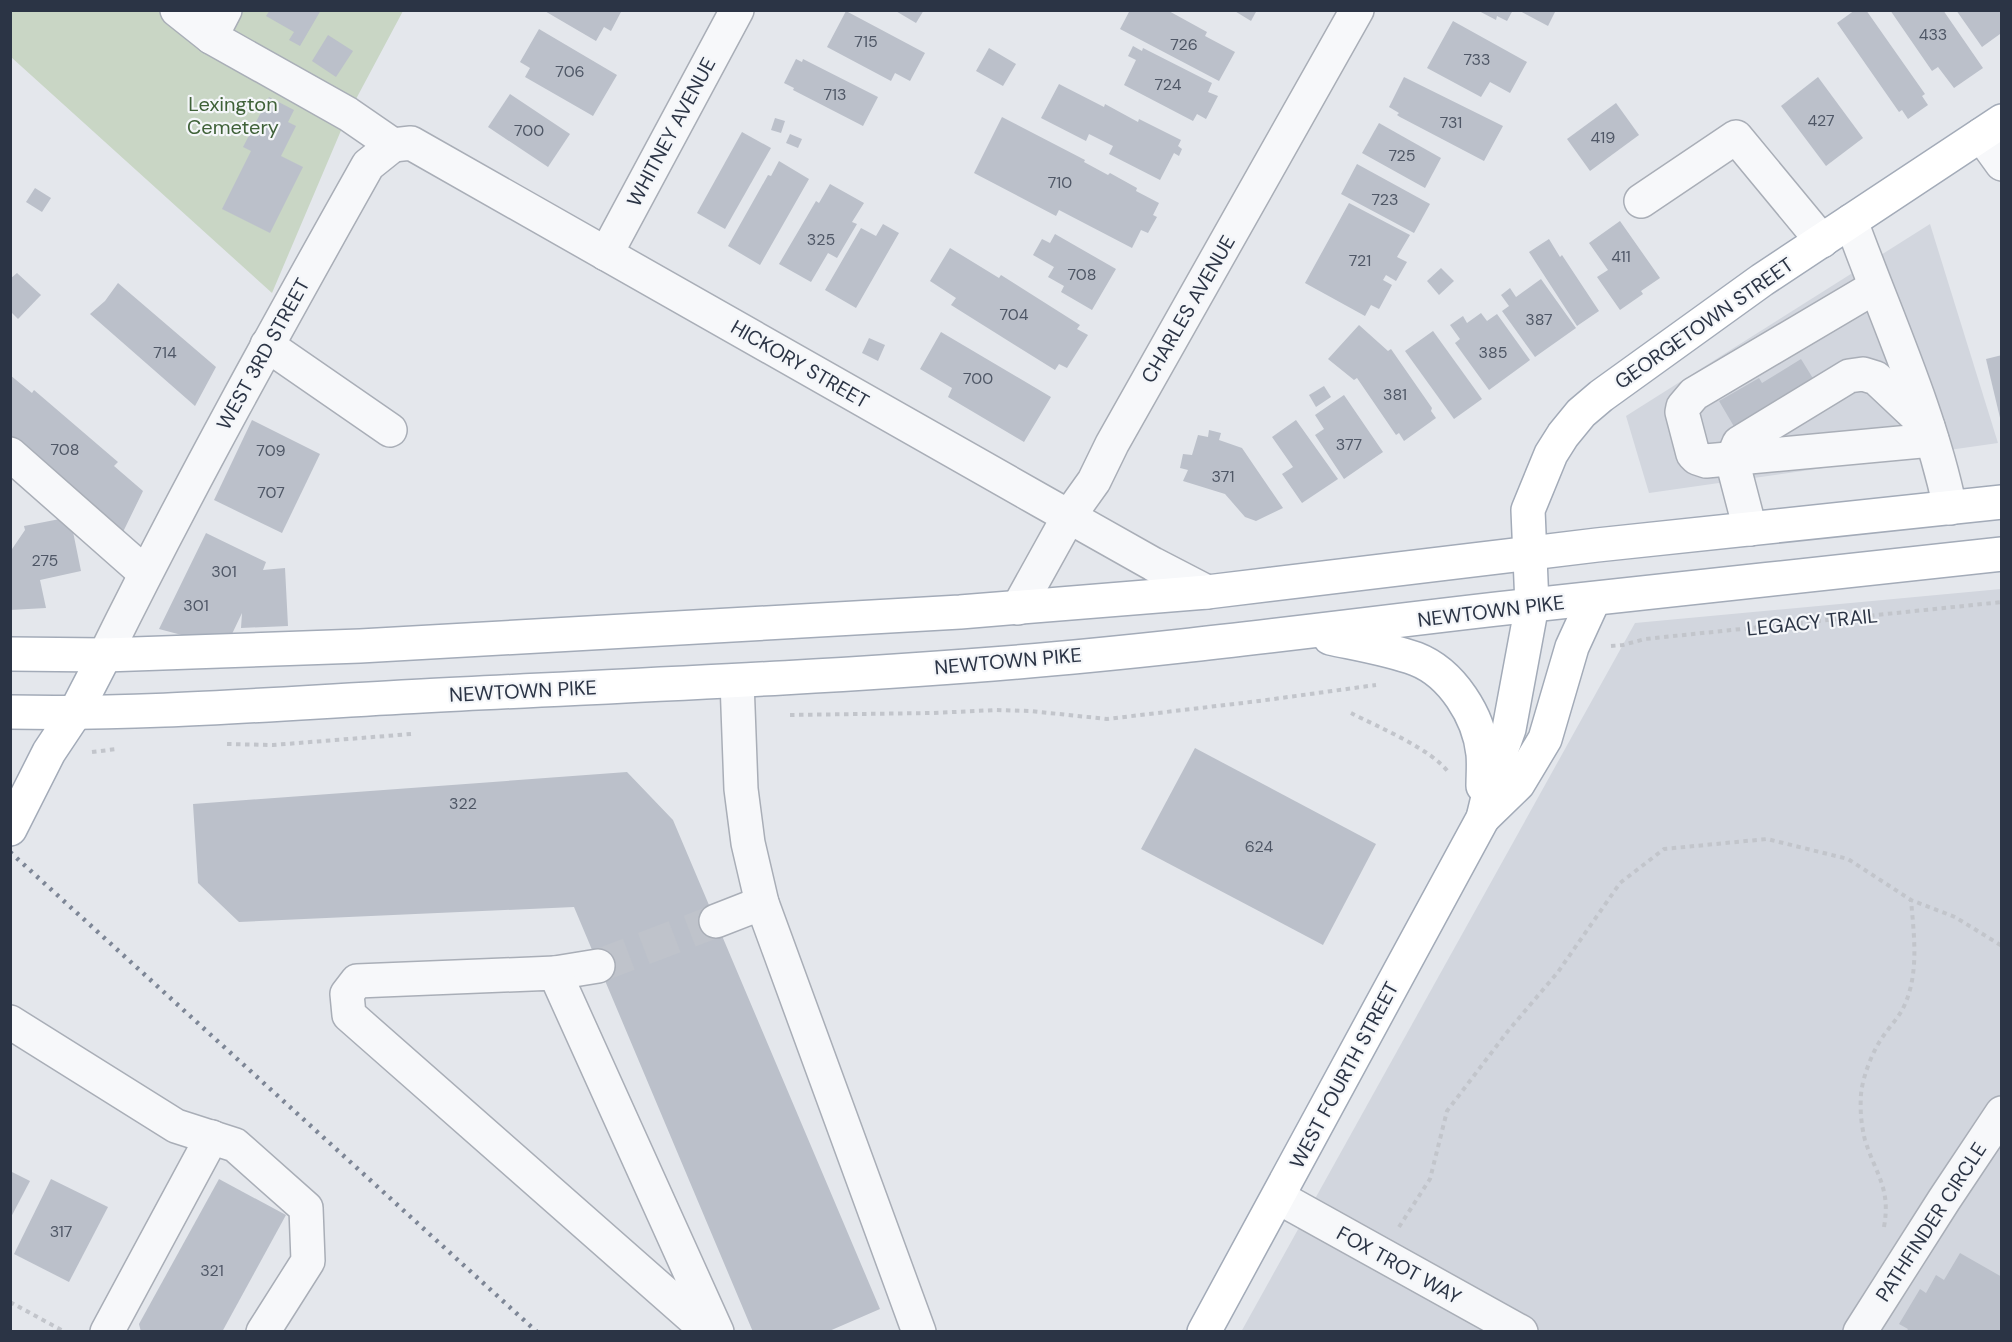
<svg xmlns="http://www.w3.org/2000/svg" width="2012" height="1342" viewBox="0 0 2012 1342" font-family="'DM Sans',sans-serif">
<style>
.built{fill:#d2d6de}
.green{fill:#c9d6c5}
.building{fill:#bbc0ca}
.lines{fill:none;stroke-linecap:round;stroke-linejoin:round}
.minor-tunnel{stroke:#bfc3cb;stroke-width:33;stroke-dasharray:33 16;stroke-linecap:butt}
.minor-casing{stroke:#a9aeb7;stroke-width:36}
.major-casing{stroke:#a3abb8;stroke-width:36}
.path{stroke:#c2c5cb;stroke-width:4;stroke-dasharray:4.5 4.5;stroke-linecap:butt}
.minor{stroke:#f7f8fa;stroke-width:33}
.major{stroke:#fff;stroke-width:33}
.rail{stroke:#7d8696;stroke-width:4.5;stroke-dasharray:3 6;stroke-linecap:butt}
.labels{text-anchor:middle;stroke-width:4.5;stroke-linejoin:round;paint-order:stroke}
.number-label{font-size:16px;fill:#4f5766}
.park-label{font-size:20px;fill:#3f6138;stroke:#f4f6f9}
.street-label{font-size:20px;fill:#2b3445;stroke:#f4f6f9}
</style>
<rect width="100%" height="100%" fill="#e4e7ec"/>
<!-- built -->
<g class="built">
<path d="M1930 224 1998 443 1649 493 1626 416Z"/>
<path d="M2001 589V1331L1241 1332 1635 623Z"/>
</g>
<!-- green -->
<path class="green" d="M11 11H403L348 114 272 293 11 57Z"/>
<!-- building -->
<g class="building">
<path d="M270 10H321L300 46 289 40 294 32 266 16Z"/>
<path d="M543 10H622L611 31 604 27 596 41Z"/>
<path d="M894 10H924L916 23Z"/>
<path d="M1130 10H1167L1207 32 1205 36 1235 52 1219 81 1120 29Z"/>
<path d="M1233 10H1257L1251 21Z"/>
<path d="M1477 10H1513L1507 21 1497 16 1496 20Z"/>
<path d="M1518 10H1556L1548 26Z"/>
<path d="M1855 10H1866L1925 94 1922 96 1928 105 1908 119 1902 110 1899 112 1837 23Z"/>
<path d="M1890 10H1943L1983 68 1954 88 1938 67 1932 71Z"/>
<path d="M1956 10H2002V37L2000 34 1982 47Z"/>
<path d="M846 11 925 53 910 81 895 73 891 81 827 47Z"/>
<path d="M1453 21 1527 62 1510 93 1490 82 1481 97 1427 68Z"/>
<path d="M539 29 617 75 593 116 525 77 530 68 520 62Z"/>
<path d="M328 35 353 51 336 77 312 61Z"/>
<path d="M1133 46 1142 51 1143 48 1212 83 1208 92 1218 96 1206 119 1197 114 1193 121 1124 85 1136 60 1128 56Z"/>
<path d="M989 48 1016 64 1003 86 976 71Z"/>
<path d="M796 59 802 62 803 59 878 97 863 126 793 90 794 88 784 83Z"/>
<path d="M1404 77 1503 126 1484 161 1400 117 1397 115 1399 113 1389 107Z"/>
<path d="M1818 77 1863 138 1826 166 1781 106Z"/>
<path d="M1059 84 1104 107 1105 104 1138 122 1139 119 1181 140 1178 146 1182 149 1179 156 1174 153 1160 180 1109 154 1113 146 1089 134 1086 141 1041 118Z"/>
<path d="M510 94 570 134 548 167 488 127Z"/>
<path d="M269 97 294 110 288 122 296 126 281 156 303 167 270 233 222 209 251 151 243 147Z"/>
<path d="M1616 103 1639 135 1590 171 1567 139Z"/>
<path d="M1002 117 1085 160 1084 162 1108 175 1110 173 1137 188 1136 191 1159 203 1153 215 1157 217 1148 233 1141 230 1132 248 1059 210 1056 216 974 173Z"/>
<path d="M775 118 785 121 781 133 771 130Z"/>
<path d="M1379 123 1441 158 1425 188 1362 153Z"/>
<path d="M742 132 771 148 725 229 697 213Z"/>
<path d="M790 134 802 139 798 148 786 143Z"/>
<path d="M779 161 809 179 760 265 728 246 768 175 771 176Z"/>
<path d="M1357 164 1430 204 1414 233 1341 194Z"/>
<path d="M830 184 864 203 852 222 857 224 837 258 828 253 811 282 779 264 816 201 819 203Z"/>
<path d="M35 188 51 198 42 212 26 202Z"/>
<path d="M1349 203 1410 235 1397 257 1407 262 1396 281 1386 275 1383 280 1392 285 1379 309 1371 305 1365 316 1305 283Z"/>
<path d="M1620 221 1660 278 1641 291 1643 294 1620 310 1597 277 1608 270 1589 243Z"/>
<path d="M883 224 899 233 856 308 825 290 861 228 876 236Z"/>
<path d="M1055 234 1116 269 1092 310 1061 292 1064 286 1048 277 1054 267 1033 255 1042 239 1050 243Z"/>
<path d="M1549 239 1560 257 1562 255 1599 311 1577 326 1529 252Z"/>
<path d="M950 248 999 278 1001 275 1080 325 1077 329 1088 335 1067 368 1059 364 1055 370 951 305 956 298 930 281Z"/>
<path d="M1441 268 1454 281 1439 295 1427 281Z"/>
<path d="M17 273 41 295 18 319 10 311V279Z"/>
<path d="M1541 279 1576 328 1535 357 1502 311 1509 306 1501 295 1510 288 1516 297Z"/>
<path d="M118 283 216 367 195 406 90 314 105 301Z"/>
<path d="M1481 313 1487 321 1497 314 1530 360 1489 390 1455 343 1460 339 1450 325 1463 316 1467 323Z"/>
<path d="M1359 325 1388 351 1391 349 1432 408 1431 411 1436 418 1404 441 1399 433 1396 435 1357 378 1354 380 1328 359Z"/>
<path d="M1433 331 1482 399 1454 419 1405 351Z"/>
<path d="M941 332 1051 397 1024 442 948 397 952 388 920 369Z"/>
<path d="M869 338 885 345 878 361 862 353Z"/>
<path d="M2002 355V422H2001L1986 359Z"/>
<path d="M1801 359 1814 380 1739 435 1719 401 1759 378 1762 383Z"/>
<path d="M10 375 32 393 34 390 118 462 114 466 143 491 123 532 10 436Z"/>
<path d="M1324 386 1331 397 1316 407 1309 395Z"/>
<path d="M1344 395 1383 452 1344 479 1315 435 1324 429 1315 415Z"/>
<path d="M252 420 320 454 282 533 214 500Z"/>
<path d="M1296 420 1338 479 1302 503 1282 474 1293 467 1272 437Z"/>
<path d="M1209 430 1221 433 1219 440 1242 448 1283 508 1256 521 1245 517 1225 494 1183 481 1188 470 1180 468 1183 454 1192 455 1198 435 1208 437Z"/>
<path d="M70 517 81 571 40 580 46 608 10 610V552L25 530 24 526Z"/>
<path d="M206 533 266 562 263 570 285 568 288 626 241 628 242 613 232 634 193 638 159 629Z"/>
<path d="M1195 748 1376 844 1323 945 1141 849Z"/>
<path d="M627 772 673 820 880 1309 827 1332H753L574 907 239 922 198 883 193 804Z"/>
<path d="M10 1171 30 1181 10 1219Z"/>
<path d="M51 1179 108 1207 69 1282 14 1254Z"/>
<path d="M219 1179 286 1215 222 1332H141L139 1324Z"/>
<path d="M1960 1253 2002 1277V1332H1906L1908 1329 1899 1324 1920 1289 1926 1293 1936 1275 1944 1280Z"/>
</g>
<g class="lines">
<!-- minor-tunnel -->
<path class="minor-tunnel" d="M598 966 716 921"/>
<!-- minor casing -->
<g class="minor-casing">
<g id="minor">
<path d="M177 10 211 37 348 114 393 145"/>
<path d="M211 37 225 10"/>
<path d="M1981 135 2002 164"/>
<path d="M393 145 411 143 1043 502 1153 564 1207 592"/>
<path d="M1641 201 1736 137 1822 241"/>
<path d="M1851 221C1885 315 1930 411 1950 508"/>
<path d="M606 254 737 10"/>
<path d="M1875 287 1694 394 1683 407 1682 412 1693 454 1697 458 1706 461 1932 440"/>
<path d="M267 345 390 430"/>
<path d="M10 454 145 573"/>
<path d="M1750 529 1732 460 1739 443 1849 376 1863 374 1876 378 1928 427"/>
<path d="M1018 608 1069 516 1094 481 1112 444 1357 10"/>
<path d="M105 655C187 489 277 327 368 165L393 145"/>
<path d="M737 681 741 789 748 843 762 903 919 1332"/>
<path d="M716 921 762 903"/>
<path d="M555 973 598 966"/>
<path d="M10 1022 176 1126 235 1145 306 1208 308 1261 263 1332"/>
<path d="M1278 1197 1521 1332"/>
<path d="M107 1332 212 1137"/>
<path d="M709 1332 349 1015 347 994 357 981 555 973 717 1332"/>
<path d="M1860 1332 1944 1200 2002 1113"/>
</g>
</g>
<!-- major casing -->
<g class="major-casing">
<g id="major">
<path d="M1330 638C1358 644 1389 649 1416 659 1452 673 1479 716 1483 754 1484 764 1483 776 1483 786"/>
<path d="M10 654 105 655 360 646 960 612 1207 592 1597 545 2002 502"/>
<path d="M10 712C148 715 284 703 422 696 612 686 803 679 993 664 1174 650 1353 625 1532 605 1689 588 1845 571 2002 554"/>
<path d="M1483 818 1518 784 1545 739 1572 647 1594 599"/>
<path d="M10 829 49 752 75 713 105 655"/>
<path d="M1204 1332 1483 818 1495 768 1509 729 1532 605 1528 510 1551 454 1563 435 1581 413 1601 396 1762 280 2002 121"/>
</g>
</g>
<!-- path -->
<g class="path">
<path d="M1611 646 1623 645 1645 639 2002 602"/>
<path d="M1351 713C1378 727 1432 749 1449 773"/>
<path d="M790 715 933 713 996 710 1030 711 1107 719 1259 701 1376 685"/>
<path d="M227 744 273 745 411 734"/>
<path d="M92 752 117 749"/>
<path d="M1399 1227 1430 1179 1447 1111 1508 1031 1558 972 1620 883 1664 849 1767 839 1848 859 1911 900 1955 917 2002 946"/>
<path d="M1884 1227C1891 1188 1876 1175 1865 1140 1861 1124 1860 1110 1861 1094 1863 1075 1873 1050 1884 1035 1891 1025 1900 1016 1905 1004 1919 972 1914 935 1911 900"/>
<path d="M10 1302 65 1332"/>
</g>
<!-- minor -->
<use href="#minor" class="minor"/>
<!-- major -->
<use href="#major" class="major"/>
<!-- rail -->
<path class="rail" d="M10 852 537 1332"/>
</g>
<g class="labels">
<!-- number labels -->
<g class="number-label">
<text x="1933" y="40">433</text>
<text x="866" y="47">715</text>
<text x="1184" y="50">726</text>
<text x="1477" y="65">733</text>
<text x="570" y="77">706</text>
<text x="1168" y="90">724</text>
<text x="835" y="100">713</text>
<text x="1821" y="126">427</text>
<text x="1451" y="128">731</text>
<text x="529" y="136">700</text>
<text x="1603" y="143">419</text>
<text x="1402" y="161">725</text>
<text x="1060" y="188">710</text>
<text x="1385" y="205">723</text>
<text x="821" y="245">325</text>
<text x="1621" y="262">411</text>
<text x="1360" y="266">721</text>
<text x="1082" y="280">708</text>
<text x="1014" y="320">704</text>
<text x="1539" y="325">387</text>
<text x="165" y="358">714</text>
<text x="1493" y="358">385</text>
<text x="978" y="384">700</text>
<text x="1395" y="400">381</text>
<text x="1349" y="450">377</text>
<text x="65" y="455">708</text>
<text x="271" y="456">709</text>
<text x="1223" y="482">371</text>
<text x="271" y="498">707</text>
<text x="45" y="566">275</text>
<text x="224" y="577">301</text>
<text x="196" y="611">301</text>
<text x="463" y="809">322</text>
<text x="1259" y="852">624</text>
<text x="61" y="1237">317</text>
<text x="212" y="1276">321</text>
</g>
<!-- park labels -->
<g class="park-label">
<text x="233" y="111">Lexington<tspan x="233" dy="23">Cemetery</tspan></text>
</g>
<!-- street labels -->
<g class="street-label">
<text transform="translate(671 132) rotate(-62)" y="7">WHITNEY AVENUE</text>
<text transform="translate(1188 309) rotate(-60)" y="7">CHARLES AVENUE</text>
<text transform="translate(1704 323) rotate(-35)" y="7">GEORGETOWN STREET</text>
<text transform="translate(263 354) rotate(-61)" y="7">WEST 3RD STREET</text>
<text transform="translate(800 364) rotate(30)" y="7">HICKORY STREET</text>
<text transform="translate(1491 611) rotate(-7)" y="7">NEWTOWN PIKE</text>
<text transform="translate(1812 622) rotate(-6)" y="7">LEGACY TRAIL</text>
<text transform="translate(1008 661) rotate(-5)" y="7">NEWTOWN PIKE</text>
<text transform="translate(523 691) rotate(-3)" y="7">NEWTOWN PIKE</text>
<text transform="translate(1344 1075) rotate(-62)" y="7">WEST FOURTH STREET</text>
<text transform="translate(1931 1222) rotate(-57)" y="7">PATHFINDER CIRCLE</text>
<text transform="translate(1399 1265) rotate(29)" y="7">FOX TROT WAY</text>
</g>
</g>
<!-- border -->
<rect width="2012" height="1342" fill="none" stroke="#2b3445" stroke-width="24"/>
</svg>
